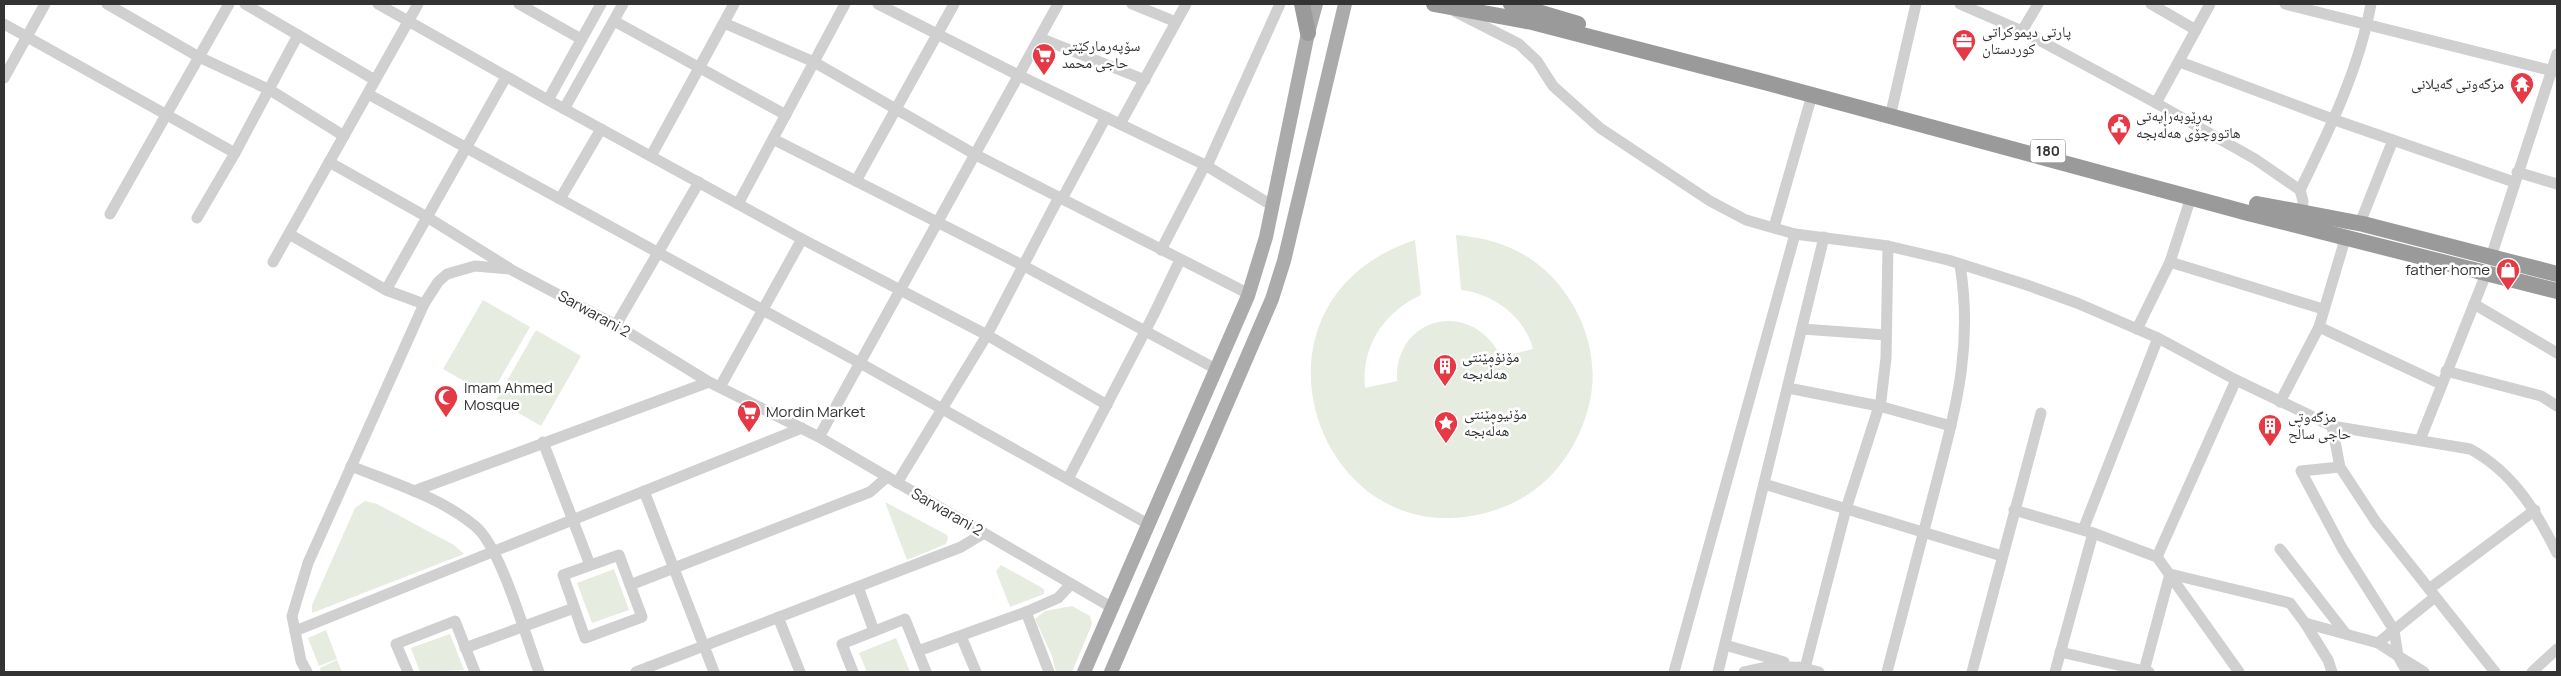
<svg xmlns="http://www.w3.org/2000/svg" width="2561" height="676" viewBox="0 0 2561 676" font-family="Manrope,'Noto Naskh Arabic',sans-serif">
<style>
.green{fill:#e6ecdf}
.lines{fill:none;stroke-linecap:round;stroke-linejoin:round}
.minor{stroke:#d0d0d0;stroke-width:11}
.major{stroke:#ababab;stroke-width:14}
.highway{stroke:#9a9a9a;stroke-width:16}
.labels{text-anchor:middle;stroke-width:5;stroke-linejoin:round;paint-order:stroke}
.shield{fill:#fff;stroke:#707070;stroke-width:1}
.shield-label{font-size:14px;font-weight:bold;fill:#333}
.poi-label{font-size:15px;fill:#333;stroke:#fff;text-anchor:start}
.street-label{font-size:15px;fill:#333;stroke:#fff}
</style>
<rect width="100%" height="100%" fill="#fff"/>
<!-- green -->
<g class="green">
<path d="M1456 235C1478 237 1497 241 1517 251 1571 278 1604 346 1589 405 1578 449 1550 488 1506 506 1325 579 1221 304 1415 240L1421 295C1384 312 1361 346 1365 388L1397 381C1394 315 1473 298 1501 357L1533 349C1525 317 1494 294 1461 290Z"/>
<path d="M483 300 530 327 490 396 443 369Z"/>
<path d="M536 330 581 356 541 426 496 400Z"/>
<path d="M365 501 377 504 454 545 464 554 312 613V605L355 508Z"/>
<path d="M885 502 947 535 948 538 946 544 907 560Z"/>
<path d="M1001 565 1044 589V594L1010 607 996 571Z"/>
<path d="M614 569 629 610 592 623 577 583Z"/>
<path d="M1072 606 1090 616 1092 624 1072 672H1056L1052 656 1035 619 1045 611Z"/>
<path d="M326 630 337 659 319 666 308 638Z"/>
<path d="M450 634 464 670 420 672 411 648Z"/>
<path d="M896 638 910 672H867L859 653Z"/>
<path d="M337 660 342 672H321L320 668Z"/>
</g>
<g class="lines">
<!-- minor -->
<g class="minor">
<path d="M107 4 199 57 270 90 344 136"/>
<path d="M245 4 375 80"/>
<path d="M378 4 548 100 802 239 987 335 1107 405"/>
<path d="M519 4 581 39"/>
<path d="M878 4 1020 76 1205 165 1273 206"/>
<path d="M1132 4 1176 22"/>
<path d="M1960 4 2022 31 2156 103 2255 159 2300 190 2303 201 2302 219"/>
<path d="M2151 4 2196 30"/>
<path d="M2285 4 2557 72"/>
<path d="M1456 12 1519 44 1537 61 1553 86 1600 128 1710 201 1746 220 1795 234 1888 246 1948 260 2027 285 2077 303 2158 338 2236 380 2332 426 2470 449C2513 472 2536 511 2557 553"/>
<path d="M614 21 786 115"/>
<path d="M724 23 814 62 976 155 1249 294"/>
<path d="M4 24 235 153"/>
<path d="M2022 31 2038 4"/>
<path d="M1040 38 1145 80"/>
<path d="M2180 62 2335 120 2514 182"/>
<path d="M4 78 45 4"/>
<path d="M368 94 860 363 1148 524"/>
<path d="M548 100 601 4"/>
<path d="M2156 103 2210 4"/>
<path d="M564 109 623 4"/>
<path d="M1890 117 1916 4"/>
<path d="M1120 124 1186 4"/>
<path d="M773 139 1024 266 1216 369"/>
<path d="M651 156 734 4"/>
<path d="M329 162 427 217 509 268"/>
<path d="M1207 166 1280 4"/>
<path d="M2517 172 2557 184"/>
<path d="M856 181 954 4"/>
<path d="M2300 190C2329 131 2359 69 2371 4"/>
<path d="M560 199 601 129"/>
<path d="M1062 199 1106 117"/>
<path d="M738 204 845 4"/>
<path d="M110 214 229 4"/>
<path d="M197 218 235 153 298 35"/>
<path d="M2360 223 2393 140"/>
<path d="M1774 227 1812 95"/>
<path d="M289 234 386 290 424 304"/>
<path d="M1161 250 1205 165"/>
<path d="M2491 257 2557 54"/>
<path d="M273 262 418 4"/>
<path d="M2170 262 2323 309"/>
<path d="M386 290 506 77"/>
<path d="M2474 304 2557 353"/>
<path d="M616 325 699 182"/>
<path d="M2319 327 2441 384"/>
<path d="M1802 329 1886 335"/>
<path d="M2137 329 2170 262 2191 197"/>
<path d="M2446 371 2541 396 2557 406"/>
<path d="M720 387 802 239"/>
<path d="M1788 388 1879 406 1951 426"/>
<path d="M2280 402 2319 327 2346 236"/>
<path d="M2332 426 2340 467 2376 522 2495 672"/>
<path d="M819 437 1058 4"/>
<path d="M2420 440 2486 274"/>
<path d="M543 442 590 565"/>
<path d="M351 466C393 483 440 497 475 526 501 547 526 638 539 672"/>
<path d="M2340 467 2301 471 2342 548 2394 630 2398 656 2424 672"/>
<path d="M1068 479 1153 316 1180 260"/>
<path d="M897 483 987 335 1059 197"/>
<path d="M1764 484 2002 556"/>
<path d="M414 491 709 382"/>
<path d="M644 491 714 672"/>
<path d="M2014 510 2093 533 2157 557 2239 672"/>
<path d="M2083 530 2158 338"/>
<path d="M2280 549 2346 634"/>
<path d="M619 555 642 617 585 638 563 575Z"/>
<path d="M2157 557 2236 380"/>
<path d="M630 585 870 492 887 477"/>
<path d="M858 587 874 631"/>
<path d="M2429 589 2535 510"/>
<path d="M1026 612 1049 672"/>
<path d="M778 617 800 672"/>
<path d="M2305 623 2328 660 2332 672"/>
<path d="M295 631 802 428"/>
<path d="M961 636 976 672"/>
<path d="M2378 643 2435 597"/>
<path d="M1725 645 1784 662"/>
<path d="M465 648 574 608"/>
<path d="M918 651 1026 612 1058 598 1071 584"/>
<path d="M2060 652 2149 672"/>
<path d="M1799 667 1819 672"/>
<path d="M2144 671 2170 574 2290 603 2305 623 2378 643 2398 656 2407 672"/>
<path d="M307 672 301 661 292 616 308 563 424 304 438 282 447 274 475 266 510 269 616 325 709 382 819 437 1111 607"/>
<path d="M408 672 396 644 455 621 475 672"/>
<path d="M636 672 961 547 984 533"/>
<path d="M853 672 842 644 905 619 926 672"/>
<path d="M1674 672 1795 234"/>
<path d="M1718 672 1824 237"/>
<path d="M1744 672 1772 666 1805 668 1846 509 1881 400 1886 358 1888 246"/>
<path d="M1887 672C1902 613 1918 555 1933 496 1954 414 1974 351 1960 265"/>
<path d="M1972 672 2041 413"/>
<path d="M2055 672 2093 533"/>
<path d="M2532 672 2557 649"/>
</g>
<!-- major -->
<g class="major">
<path d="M1084 672 1248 296 1266 237 1308 33 1316 4"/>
<path d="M1111 672 1272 299 1284 261 1345 4"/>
</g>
<!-- highway -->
<g class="highway">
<path d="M1302 4 1308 33"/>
<path d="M1434 4 1532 22 1768 83 2248 213 2557 291"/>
<path d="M1511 4 1578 24"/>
<path d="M2257 204 2363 224 2557 274"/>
</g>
</g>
<!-- icons -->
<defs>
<g id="office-pin" transform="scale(1.25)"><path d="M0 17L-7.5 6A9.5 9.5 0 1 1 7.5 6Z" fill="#e63946" stroke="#fff"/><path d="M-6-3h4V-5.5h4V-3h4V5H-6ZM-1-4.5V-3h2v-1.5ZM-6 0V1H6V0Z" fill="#fff"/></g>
<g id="supermarket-pin" transform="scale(1.25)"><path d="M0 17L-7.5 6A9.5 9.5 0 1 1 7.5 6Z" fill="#e63946" stroke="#fff"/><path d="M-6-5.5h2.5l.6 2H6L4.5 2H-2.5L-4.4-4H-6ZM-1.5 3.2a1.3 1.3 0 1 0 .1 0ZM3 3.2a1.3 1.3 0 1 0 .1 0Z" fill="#fff"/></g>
<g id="temple-pin" transform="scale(1.25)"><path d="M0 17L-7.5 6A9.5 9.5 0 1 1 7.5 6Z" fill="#e63946" stroke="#fff"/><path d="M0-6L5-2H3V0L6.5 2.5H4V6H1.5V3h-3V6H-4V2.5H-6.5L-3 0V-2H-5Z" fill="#fff"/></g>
<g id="civic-pin" transform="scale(1.25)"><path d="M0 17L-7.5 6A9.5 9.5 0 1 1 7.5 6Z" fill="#e63946" stroke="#fff"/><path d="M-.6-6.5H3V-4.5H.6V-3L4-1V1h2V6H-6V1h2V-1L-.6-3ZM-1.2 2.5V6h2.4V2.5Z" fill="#fff"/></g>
<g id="shop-pin" transform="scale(1.25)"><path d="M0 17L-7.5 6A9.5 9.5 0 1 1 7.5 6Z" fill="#e63946" stroke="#fff"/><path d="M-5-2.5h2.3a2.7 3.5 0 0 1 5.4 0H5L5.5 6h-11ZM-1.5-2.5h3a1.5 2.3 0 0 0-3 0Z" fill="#fff"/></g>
<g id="building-pin" transform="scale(1.25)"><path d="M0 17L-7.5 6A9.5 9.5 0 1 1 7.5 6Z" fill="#e63946" stroke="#fff"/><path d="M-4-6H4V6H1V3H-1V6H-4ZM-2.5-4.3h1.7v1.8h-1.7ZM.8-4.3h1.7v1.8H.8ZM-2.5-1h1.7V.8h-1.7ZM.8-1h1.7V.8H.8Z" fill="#fff"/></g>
<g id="mosque-pin" transform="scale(1.25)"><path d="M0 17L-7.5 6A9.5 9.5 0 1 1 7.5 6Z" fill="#e63946" stroke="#fff"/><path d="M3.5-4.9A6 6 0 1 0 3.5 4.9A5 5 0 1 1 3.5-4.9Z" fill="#fff"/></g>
<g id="sight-pin" transform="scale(1.25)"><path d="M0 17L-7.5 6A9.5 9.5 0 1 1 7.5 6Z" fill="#e63946" stroke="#fff"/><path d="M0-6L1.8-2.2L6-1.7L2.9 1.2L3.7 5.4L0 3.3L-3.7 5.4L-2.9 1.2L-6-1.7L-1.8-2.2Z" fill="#fff"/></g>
</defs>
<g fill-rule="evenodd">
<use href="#office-pin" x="1964" y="41"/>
<use href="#supermarket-pin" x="1044" y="55"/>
<use href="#temple-pin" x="2522" y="84"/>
<use href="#civic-pin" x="2119" y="125"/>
<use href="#shop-pin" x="2508" y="270"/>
<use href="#building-pin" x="1445" y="366"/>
<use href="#mosque-pin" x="446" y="397"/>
<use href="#supermarket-pin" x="749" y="412"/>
<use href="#sight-pin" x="1446" y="423"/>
<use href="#building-pin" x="2270" y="426"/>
</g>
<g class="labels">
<!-- shield labels -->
<rect class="shield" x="2030.5" y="139.5" width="35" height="23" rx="4"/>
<g class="shield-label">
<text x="2048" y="156">180</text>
</g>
<!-- poi labels -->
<g class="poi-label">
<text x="1982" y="37">پارتی دیموکراتی<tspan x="1982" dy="17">کوردستان</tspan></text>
<text x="1062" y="51">سۆپەرمارکێتی<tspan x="1062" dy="17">حاجی محمد</tspan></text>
<text x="2504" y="89" text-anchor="end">مزگەوتی گەیلانی</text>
<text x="2136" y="121">بەڕێوبەرایەتی<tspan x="2136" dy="17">هاتووچۆی هەڵەبجە</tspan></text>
<text x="2490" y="275" text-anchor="end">father home</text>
<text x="1462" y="362">مۆنۆمێنتی<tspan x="1462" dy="17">هەڵەبجە</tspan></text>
<text x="464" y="393">Imam Ahmed<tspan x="464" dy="17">Mosque</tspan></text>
<text x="766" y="417">Mordin Market</text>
<text x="1464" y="419">مۆنیومێنتی<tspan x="1464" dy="17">هەڵەبجە</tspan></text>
<text x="2288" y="422">مزگەوتی<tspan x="2288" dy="17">حاجی ساڵح</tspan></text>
</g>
<!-- street labels -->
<g class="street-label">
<text transform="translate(594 314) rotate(29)" y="5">Sarwarani 2</text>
<text transform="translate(947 512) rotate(30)" y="5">Sarwarani 2</text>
</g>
</g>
<!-- border -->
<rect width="2561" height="676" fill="none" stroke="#333333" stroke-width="10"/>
</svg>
